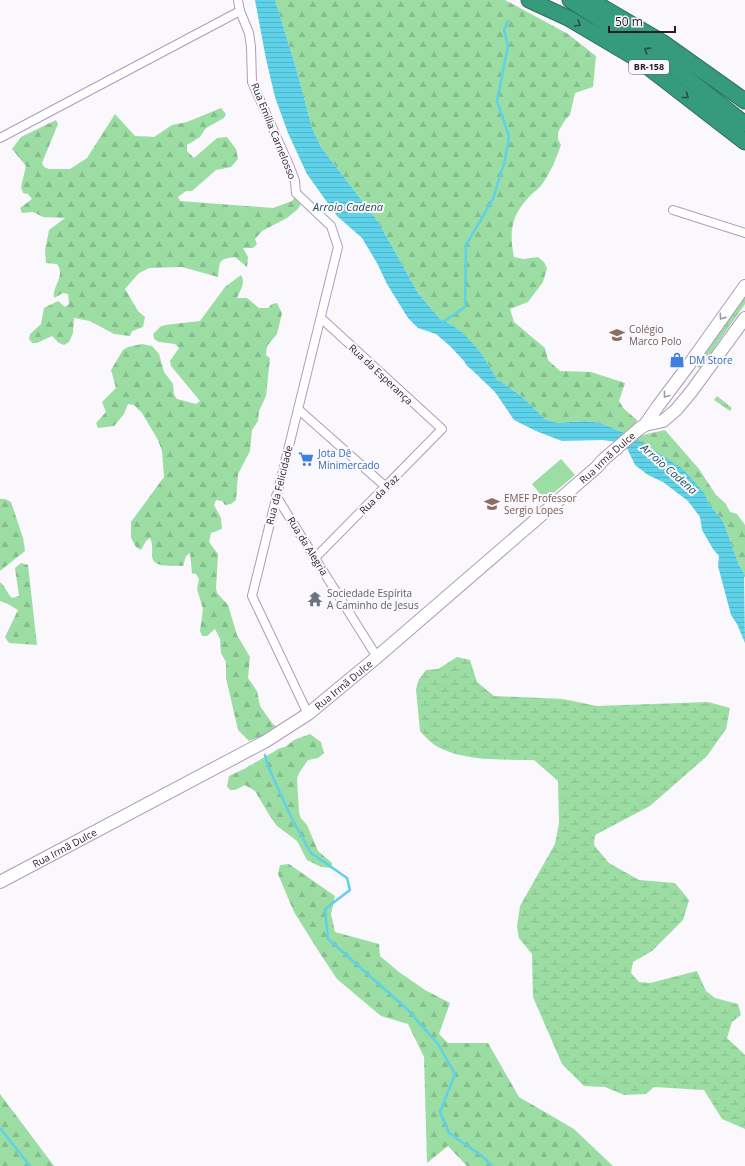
<svg xmlns="http://www.w3.org/2000/svg" width="745" height="1166" viewBox="0 0 745 1166" font-family="'Open Sans',sans-serif">
<style>
.grass{fill:url(#grass-tufts)}
.forest{fill:url(#forest-firs)}
.wetland{fill:url(#wetland-marsh)}
.green{fill:#9bdda3}
.water{fill:url(#water-rules)}
.lines{fill:none;stroke-linecap:round;stroke-linejoin:round}
.stream{stroke:#5ed2e8;stroke-width:2.5}
.street-casing{stroke:#ad9dba;stroke-width:10}
.secondary-casing{stroke:#ad9dba;stroke-width:14}
.highway-casing{stroke:#2f6f5e;stroke-width:17}
.street{stroke:#fff;stroke-width:8}
.secondary{stroke:#fff;stroke-width:12}
.highway{stroke:#359b7a;stroke-width:15}
.oneway{stroke:#2b4f49}
.oneway2{stroke:#9c999f}
.labels{text-anchor:middle;stroke-width:4;stroke-linejoin:round;paint-order:stroke}
.shield{fill:#faf7fd;stroke:#645e69;stroke-width:1}
.shield-label{font-size:9px;font-weight:bold;fill:#241d29}
.street-label{font-size:10px;fill:#241d29;stroke:#faf7fd}
.education-label{font-size:10px;fill:#785e54;stroke:#faf7fd;text-anchor:start}
.shop-label{font-size:10px;fill:#366cbe;stroke:#faf7fd;text-anchor:start}
.worship-label{font-size:10px;fill:#5b616d;stroke:#faf7fd;text-anchor:start}
.water-label{font-size:11px;font-style:italic;fill:#1e5059;stroke:#faf7fd}
</style>
<defs>
<pattern id="grass-tufts" width="24" height="20" patternUnits="userSpaceOnUse"><rect width="24" height="20" fill="#9bdda3"/><path d="M3 7l-1-3M5 7V3M7 7l1-3M15 17l-1-3M17 17v-4M19 17l1-3" fill="none" stroke="#85bd8c"/></pattern>
<pattern id="forest-firs" width="22" height="20" patternUnits="userSpaceOnUse"><rect width="22" height="20" fill="#9bdda3"/><path d="M5 1l3.5 6h-7zM16 11l3.5 6h-7z" fill="#85bd8c"/></pattern>
<pattern id="wetland-marsh" width="20" height="14" patternUnits="userSpaceOnUse"><rect width="20" height="14" fill="#9bdda3"/><path d="M1 5h8M5 5V1M11 12h8M15 12V8" fill="none" stroke="#85bd8c"/></pattern>
<pattern id="water-rules" width="6" height="5" patternUnits="userSpaceOnUse"><rect width="6" height="5" fill="#5ed2e8"/><path d="M0 2.5h6" fill="none" stroke="#52b4c7"/></pattern>
</defs>
<rect width="100%" height="100%" fill="#faf7fd"/>
<!-- grass -->
<g class="grass">
<path d="M745 295V304L700 368 695 365Z"/>
<path d="M717 396 732 408 730 411 714 400Z"/>
</g>
<!-- forest -->
<g class="forest">
<path d="M275 0H505L568 34 596 56 593 87 575 93 570 115 565 120 558 132V139L561 145C556 159 550 174 540 187 537 190 532 193 529 197 511 216 509 232 514 257L524 259 538 257 544 262 547 268 543 282 528 302 510 309 514 322 545 348 548 360 560 371 591 372 625 383 619 401 624 409 637 420 636 426 627 434 601 423 585 421 557 423 545 419 520 395 497 379 482 354 450 324 439 318 418 293 379 223 321 147 312 128 297 71Z"/>
<path d="M221 108 226 114 224 118 206 128 200 137 187 145V151L194 158 217 138 227 137 236 149 238 159 231 167 216 170 192 191H186L178 197 180 201 273 208 292 201 295 197 301 204 298 209 287 218 262 231 255 239 257 244 253 248H243L248 257 247 267 235 257C218 259 220 261 218 277L182 267 149 268 139 273 125 289 138 311 145 317 143 327 132 331 130 336 114 334 90 321 74 318 73 333 69 342 64 345 59 343 52 336 37 343H32L29 339 30 334 41 324 44 308 58 301 65 307 69 304 68 294 63 293 54 298C52 286 66 276 57 264L46 263 45 250 49 230 65 218 43 217 33 212 22 213 20 208 32 199 28 194 23 193 21 187 26 166 12 149 21 137 56 120 58 124 42 163 44 167 49 169H70L87 158 115 114 135 136 154 137 172 125 187 122Z"/>
<path d="M241 275C246 283 240 290 237 298H247L259 308H268L272 304 277 303 282 313 277 334 267 346 266 355 270 358 266 396 259 411 258 421 252 430 250 451 238 474 236 500 231 504 225 505 222 501 216 500 214 505 221 518 222 529 211 533 209 542 218 554 216 588 217 593 228 605 237 635 250 657 248 678 257 691 260 706 272 723 277 727 265 735 249 741 238 730 226 678V662L221 653 220 639 215 629 207 636H202L200 631 203 609 197 589 199 579 196 574 192 573 190 553 186 556 183 566C175 565 154 569 152 557 152 550 153 544 150 538L146 541 141 550 136 547 131 538V522L164 477 162 451 158 440 142 413 134 405 128 404 124 414 114 426 98 428 96 423 106 412 102 402 116 388 111 370 123 350 128 347 142 344 152 346 159 354 164 372 173 384 174 395 177 399 196 404 200 401 171 366 170 361 179 348 175 344 159 342 154 339 153 334 160 327 165 325 200 321 225 287Z"/>
<path d="M665 430 699 469 716 495 726 504 730 512 737 514 745 525V578L739 565 723 521 709 504 705 494 634 437Z"/>
<path d="M0 499H5L11 502 23 538 25 551 0 571Z"/>
<path d="M21 563 28 565 37 645 9 643 5 637 18 610 6 603 0 601V582C6 587 6 592 12 598L19 596 15 568Z"/>
<path d="M310 734 321 742 324 753 318 758 308 760 299 773 297 779 299 812 300 817 307 825 318 851 332 863V868L321 867 307 860 297 841 277 826 271 818 255 791 245 785 235 790H230L227 786 229 776 244 769 280 748 285 747 294 740Z"/>
<path d="M289 864 335 896 331 914 335 932 379 944 380 956 399 972 425 990 450 1003 439 1034 448 1043H488L519 1097 574 1129 613 1166H467L448 1146 427 1163 424 1057 408 1024 381 1016 337 979 321 955 294 912 278 874 280 865Z"/>
<path d="M0 1094 54 1166H0Z"/>
</g>
<!-- wetland -->
<path class="wetland" d="M457 657 470 660 477 682 494 696 563 699 597 706 708 702 730 708 726 729 707 756 650 806 595 835 594 845 609 863 639 880 675 883 689 900 683 920 652 951 633 962 631 973 639 982 650 983 697 971 706 991 715 998 738 1004 741 1015 732 1022 727 1038 745 1055V1129L722 1119 704 1090 654 1087 646 1094 624 1095 605 1087 584 1086 562 1064 533 997 532 954 519 938 517 927 520 906 555 844 559 823 558 781 534 760C501 759 465 762 436 746 430 742 425 736 420 731L416 689 419 679 426 670 438 669Z"/>
<!-- green -->
<path class="green" d="M561 459 575 475 545 500 532 484Z"/>
<!-- water -->
<path class="water" d="M255 0H275L297 71 312 128 321 147 379 223 418 293 439 318 450 324 463 333 482 354 497 379 520 395 545 419 557 423 585 421 601 423 634 437 683 469 705 494 709 504 723 521 739 565 744 574 745 643 737 624 731 615 718 566 719 556 713 549 702 530 700 517 688 501 663 482 648 475 635 465 626 446 618 442 602 440 562 441 536 431 514 420 495 392 472 370 467 366 464 361 450 346 436 334 418 328 408 318 387 284 377 263 362 238 337 216 307 174 288 133 275 97 266 59Z"/>
<g class="lines">
<!-- stream -->
<g class="stream">
<path d="M443 322 465 307 466 245 493 199 505 160 509 136 497 101 508 46 504 30 508 21"/>
<path d="M265 755 268 766 291 817 311 853 347 878 350 890 325 909 328 939 407 1009 438 1044 455 1074 440 1112 449 1133 482 1156 492 1166"/>
<path d="M0 1128 30 1166"/>
</g>
<!-- street casing -->
<g class="street-casing">
<g id="street">
<path d="M238 0 240 11 249 33 251 47 252 82 289 165 295 181 296 193 331 226 338 247 252 596 308 714"/>
<path d="M0 138 240 11"/>
<path d="M673 210 745 233"/>
<path d="M298 409 386 487"/>
<path d="M276 496 377 657"/>
<path d="M315 558 442 429 321 318"/>
</g>
</g>
<!-- secondary casing -->
<g class="secondary-casing">
<g id="secondary">
<path d="M645 425 658 406 688 366 745 286"/>
<path id="s1" d="M0 882 266 741 308 714 377 657 597 467 603 460 640 428 645 425 663 421 676 410 691 392 745 318"/>
</g>
</g>
<!-- highway casing -->
<g class="highway-casing">
<g id="highway">
<path d="M529 0 568 18 639 60 745 142"/>
<path d="M570 0 668 63 745 124"/>
<path d="M590 0 662 42 745 101"/>
</g>
</g>
<!-- street -->
<use href="#street" class="street"/>
<!-- secondary -->
<use href="#secondary" class="secondary"/>
<!-- highway -->
<use href="#highway" class="highway"/>
</g>
<!-- one-way arrows -->
<defs><path id="oneway-chevron" d="M-2-3.5L2.5 0L-2 3.5" fill="none" stroke-width="1.6" stroke-linecap="round" stroke-linejoin="round"/></defs>
<g class="oneway">
<use href="#oneway-chevron" transform="translate(578 24) rotate(30)"/>
<use href="#oneway-chevron" transform="translate(647 50) rotate(-147)"/>
<use href="#oneway-chevron" transform="translate(686 96) rotate(38)"/>
</g>
<g class="oneway2">
<use href="#oneway-chevron" transform="translate(722 317) rotate(125)"/>
<use href="#oneway-chevron" transform="translate(666 395) rotate(128)"/>
</g>
<!-- icons -->
<defs>
<g id="school-bare" transform="scale(1.2)"><path d="M0-5L7-2L0 1L-7-2ZM-4 1L0 2.5L4 1V4Q0 6-4 4Z" fill="#8d6e63" stroke="#faf7fd" stroke-width="2.5" paint-order="stroke"/></g>
<g id="shop-bare" transform="scale(1.2)"><path d="M-5-2.5h2.3a2.7 3.5 0 0 1 5.4 0H5L5.5 6h-11ZM-1.5-2.5h3a1.5 2.3 0 0 0-3 0Z" fill="#3f7fe0" stroke="#faf7fd" stroke-width="2.5" paint-order="stroke"/></g>
<g id="supermarket-bare" transform="scale(1.2)"><path d="M-6-5.5h2.5l.6 2H6L4.5 2H-2.5L-4.4-4H-6ZM-1.5 3.2a1.3 1.3 0 1 0 .1 0ZM3 3.2a1.3 1.3 0 1 0 .1 0Z" fill="#3f7fe0" stroke="#faf7fd" stroke-width="2.5" paint-order="stroke"/></g>
<g id="temple-bare" transform="scale(1.2)"><path d="M0-6L5-2H3V0L6.5 2.5H4V6H1.5V3h-3V6H-4V2.5H-6.5L-3 0V-2H-5Z" fill="#6b7280" stroke="#faf7fd" stroke-width="2.5" paint-order="stroke"/></g>
</defs>
<g fill-rule="evenodd">
<use href="#school-bare" x="617" y="335"/>
<use href="#shop-bare" x="677" y="360"/>
<use href="#supermarket-bare" x="306" y="459"/>
<use href="#school-bare" x="492" y="504"/>
<use href="#temple-bare" x="315" y="599"/>
</g>
<g class="labels">
<!-- shield labels -->
<rect class="shield" x="629" y="60" width="40" height="14" rx="3"/>
<g class="shield-label">
<text x="649" y="70">BR-158</text>
</g>
<!-- street labels -->
<g class="street-label">
<text transform="translate(274 131) rotate(68)" y="4">Rua Emília Carnelosso</text>
<text transform="translate(381 374) rotate(43)" y="4">Rua da Esperança</text>
<text dy="4" stroke="none"><textPath href="#s1" startOffset="745">Rua Irmã Dulce</textPath></text>
<text transform="translate(279 485) rotate(-76)" y="4">Rua da Felicidade</text>
<text transform="translate(379 494) rotate(-45)" y="4">Rua da Paz</text>
<text transform="translate(308 546) rotate(58)" y="4">Rua da Alegria</text>
<text dy="4" stroke="none"><textPath href="#s1" startOffset="397">Rua Irmã Dulce</textPath></text>
<text dy="4" stroke="none"><textPath href="#s1" startOffset="73">Rua Irmã Dulce</textPath></text>
</g>
<!-- education labels -->
<g class="education-label">
<text x="629" y="333">Colégio<tspan x="629" dy="12">Marco Polo</tspan></text>
<text x="504" y="502">EMEF Professor<tspan x="504" dy="12">Sergio Lopes</tspan></text>
</g>
<!-- shop labels -->
<g class="shop-label">
<text x="689" y="364">DM Store</text>
<text x="318" y="457">Jota Dê<tspan x="318" dy="12">Minimercado</tspan></text>
</g>
<!-- worship labels -->
<g class="worship-label">
<text x="327" y="597">Sociedade Espírita<tspan x="327" dy="12">A Caminho de Jesus</tspan></text>
</g>
<!-- water labels -->
<g class="water-label">
<text x="348" y="211">Arroio Cadena</text>
<text transform="translate(669 469) rotate(41)" y="4">Arroio Cadena</text>
</g>
</g>
<!-- scale -->
<path d="M609 26v6h66v-6" fill="none" stroke="#241d29" stroke-width="2"/>
<text x="615" y="26" font-size="12" fill="#241d29" stroke="#faf7fd" stroke-width="3" paint-order="stroke">50 m</text>
</svg>
